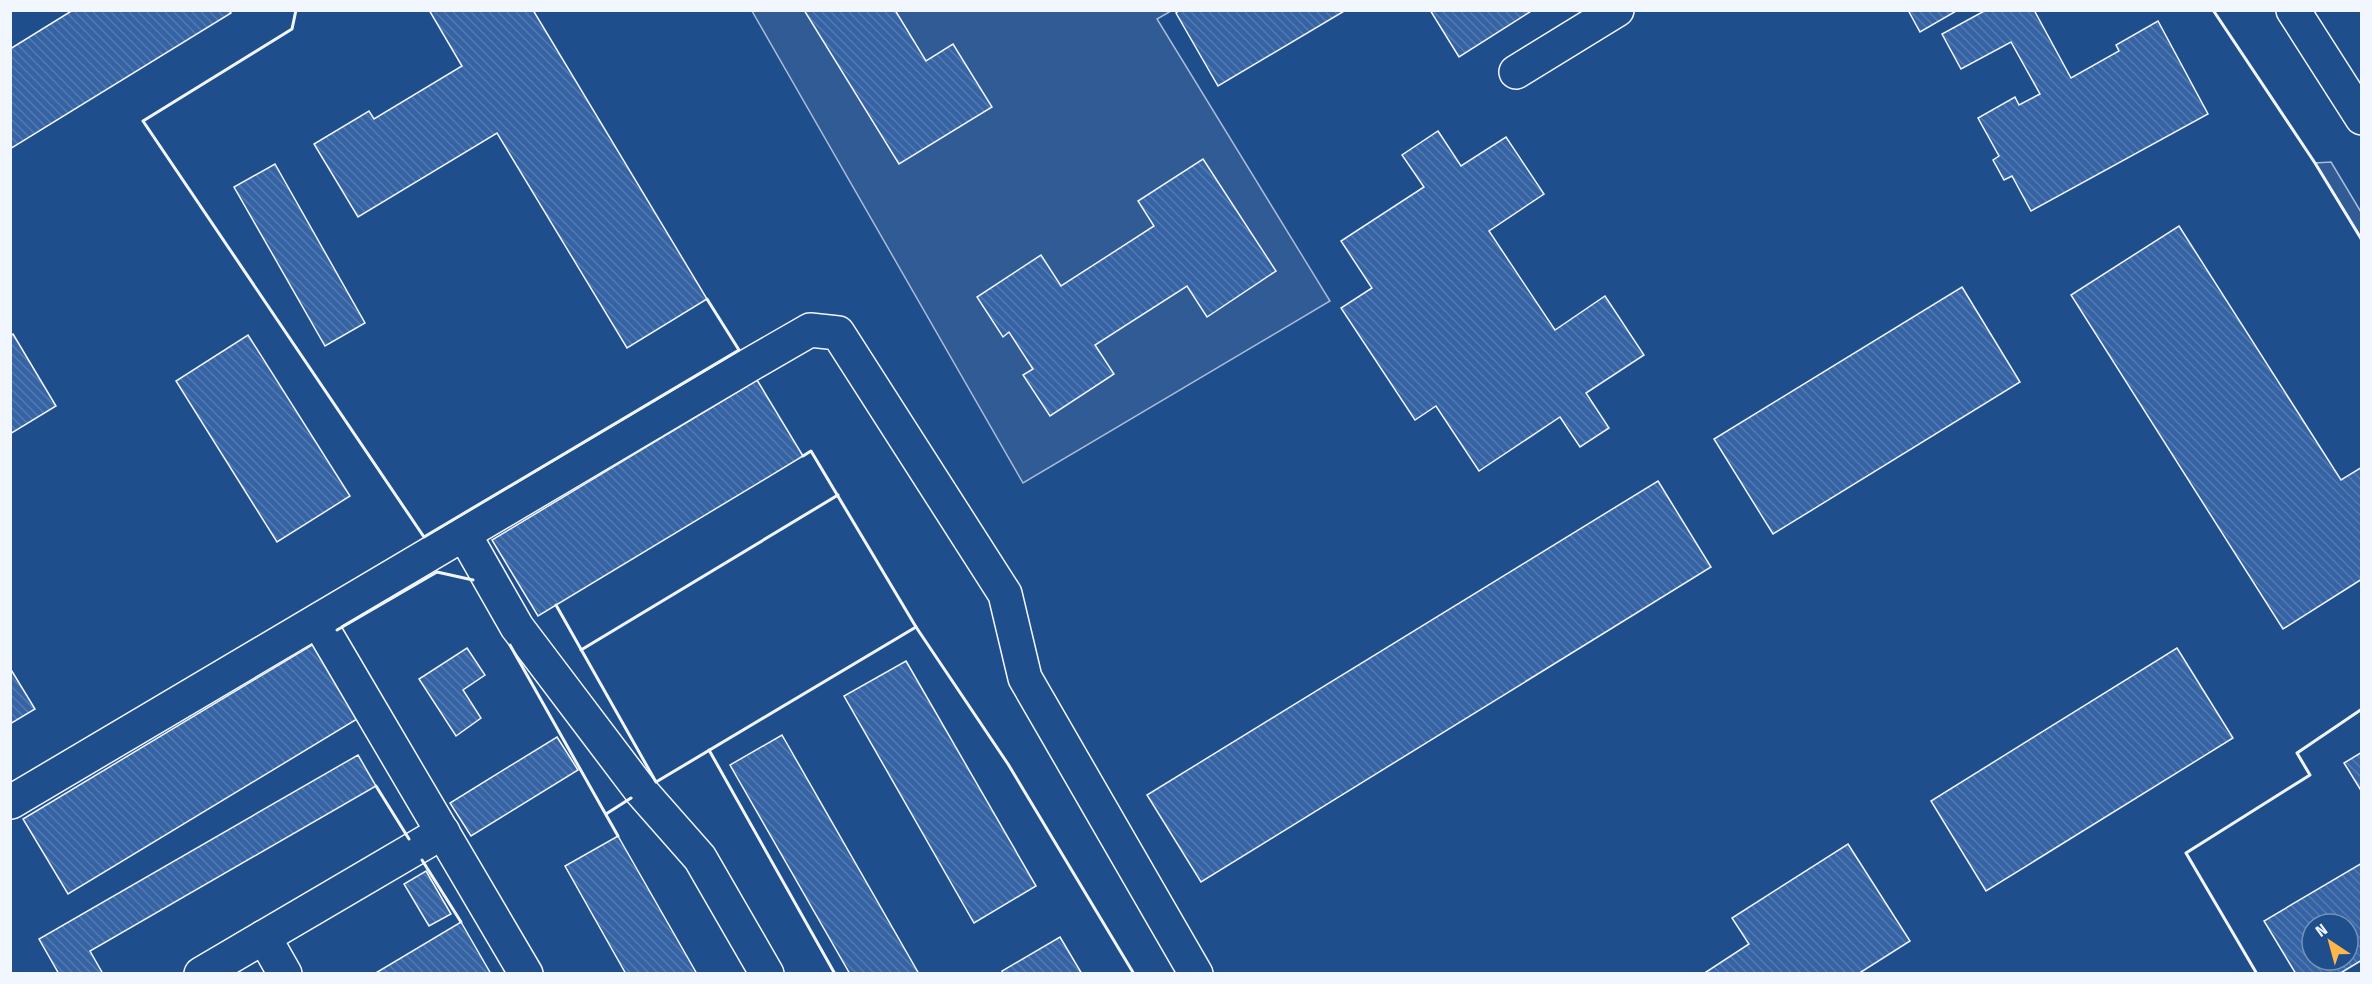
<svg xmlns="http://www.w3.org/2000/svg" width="2372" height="984" viewBox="0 0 2372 984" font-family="'Fira Sans Condensed',sans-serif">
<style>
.built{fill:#305b95;stroke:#a8bbd7;stroke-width:1.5}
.building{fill:url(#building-back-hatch);stroke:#f2f6ff;stroke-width:1.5;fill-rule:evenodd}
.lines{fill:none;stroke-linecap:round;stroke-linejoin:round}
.minor-casing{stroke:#f2f6ff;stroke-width:36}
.minor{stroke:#1f4e8c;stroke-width:33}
.wall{stroke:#f2f6ff;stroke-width:3}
</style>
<defs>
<pattern id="building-back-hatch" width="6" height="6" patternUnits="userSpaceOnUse" patternTransform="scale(1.5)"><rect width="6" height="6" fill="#3563a3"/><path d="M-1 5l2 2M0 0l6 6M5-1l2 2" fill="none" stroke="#537ab1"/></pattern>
</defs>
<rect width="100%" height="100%" fill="#1f4e8c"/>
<!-- built -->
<g class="built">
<path d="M752 11H1171L1157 19 1330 301 1023 483Z"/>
<path d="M2331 162 2361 212V240L2315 163Z"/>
</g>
<!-- building -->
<g class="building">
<path d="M73 10H229L231 13 10 149V49Z"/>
<path d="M429 10H533L707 299 627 348 497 133 358 217 314 144 369 111 374 119 462 66Z"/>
<path d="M804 10H895L926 61 953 44 992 107 899 164Z"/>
<path d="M1180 10H1346L1218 86 1176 13Z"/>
<path d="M1430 10H1533L1459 57Z"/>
<path d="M1908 10H1958L1920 32Z"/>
<path d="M1986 10H2034L2071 78 2119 51 2116 45 2158 21 2208 114 2031 211 2012 176 2004 180 1993 160 1999 156 1978 118 2015 97 2019 105 2040 94 2011 42 1961 69 1942 34Z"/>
<path d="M1438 131 1461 166 1506 137 1544 194 1489 231 1555 330 1605 296 1644 355 1586 393 1609 428 1580 447 1560 417 1479 471 1436 406 1415 420 1341 308 1372 288 1341 241 1424 187 1402 155Z"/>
<path d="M1203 159 1276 271 1207 317 1187 286 1095 345 1114 374 1050 416 1023 375 1033 369 1009 332 1003 337 977 297 1041 255 1061 286 1154 226 1138 201Z"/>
<path d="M275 164 365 323 325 346 234 187Z"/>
<path d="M2179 226 2341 480 2362 467V579L2283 629 2071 295Z"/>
<path d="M1962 287 2020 382 1773 534 1714 439Z"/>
<path d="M13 334 56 406 10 434V336Z"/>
<path d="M248 335 350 496 277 542 176 381Z"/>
<path d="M757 380 803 456 538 616 492 540Z"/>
<path d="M1658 481 1711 567 1201 882 1147 795Z"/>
<path d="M317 642 362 716 68 894 23 819Z"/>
<path d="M467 648 485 675 463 690 481 718 456 736 419 679Z"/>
<path d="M2177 648 2233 738 1986 891 1931 801Z"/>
<path d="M906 661 1036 886 974 923 844 696Z"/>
<path d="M10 668 35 709 10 724Z"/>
<path d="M782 735 919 974H850L730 765Z"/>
<path d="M557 737 578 770 471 836 450 803Z"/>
<path d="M2362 752V792L2344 763Z"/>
<path d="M358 755 376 786 90 951 103 974H59L39 939Z"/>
<path d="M618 836 697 974H626L565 866Z"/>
<path d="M1848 844 1910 941 1858 974H1703L1749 944 1732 918Z"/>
<path d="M2362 863V960L2339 974H2296L2264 921ZM2312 924H2348V960H2312Z"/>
<path d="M426 871 451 914 429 926 404 884Z"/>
<path d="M461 922 491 974H374Z"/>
<path d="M1060 937 1082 974H1003L1002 971Z"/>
</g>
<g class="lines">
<!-- minor casing -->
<g class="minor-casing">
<g id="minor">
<path d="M2293 10 2362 118"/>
<path d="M1516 72 1617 10"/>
<path d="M464 534 517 627 641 791 700 858 767 974"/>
<path d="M321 619 327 636 526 974"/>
<path d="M11 802 751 364 810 330 838 333 1005 594 1025 678 1196 974"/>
<path d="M264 937 285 974"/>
<path d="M201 974 443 832"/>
</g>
</g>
<!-- minor -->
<use href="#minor" class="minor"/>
<!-- wall -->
<g class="wall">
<path d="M296 10 292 29 143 121 424 537 739 350 707 299"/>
<path d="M2213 10 2315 163 2362 240"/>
<path d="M803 456 811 451 916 627 1008 764 1134 974"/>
<path d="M556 605 656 782 916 627"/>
<path d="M337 630 437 572 473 580"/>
<path d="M510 645 618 836"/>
<path d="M581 650 838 495"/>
<path d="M709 750 835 974"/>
<path d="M376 786 409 839"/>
<path d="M606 814 631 798"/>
<path d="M422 860 461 922"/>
<path d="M2257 974 2186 853 2310 775 2297 753 2362 709"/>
</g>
</g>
<!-- border -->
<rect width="2372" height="984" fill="none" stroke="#f2f6ff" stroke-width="24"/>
<!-- north arrow -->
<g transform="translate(2330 942) rotate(324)"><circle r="28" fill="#1f4e8c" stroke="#7391ba" stroke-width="1.5"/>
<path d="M0-4.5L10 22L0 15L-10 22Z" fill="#ffb74d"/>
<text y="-9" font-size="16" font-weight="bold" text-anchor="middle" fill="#f2f6ff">N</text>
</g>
</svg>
